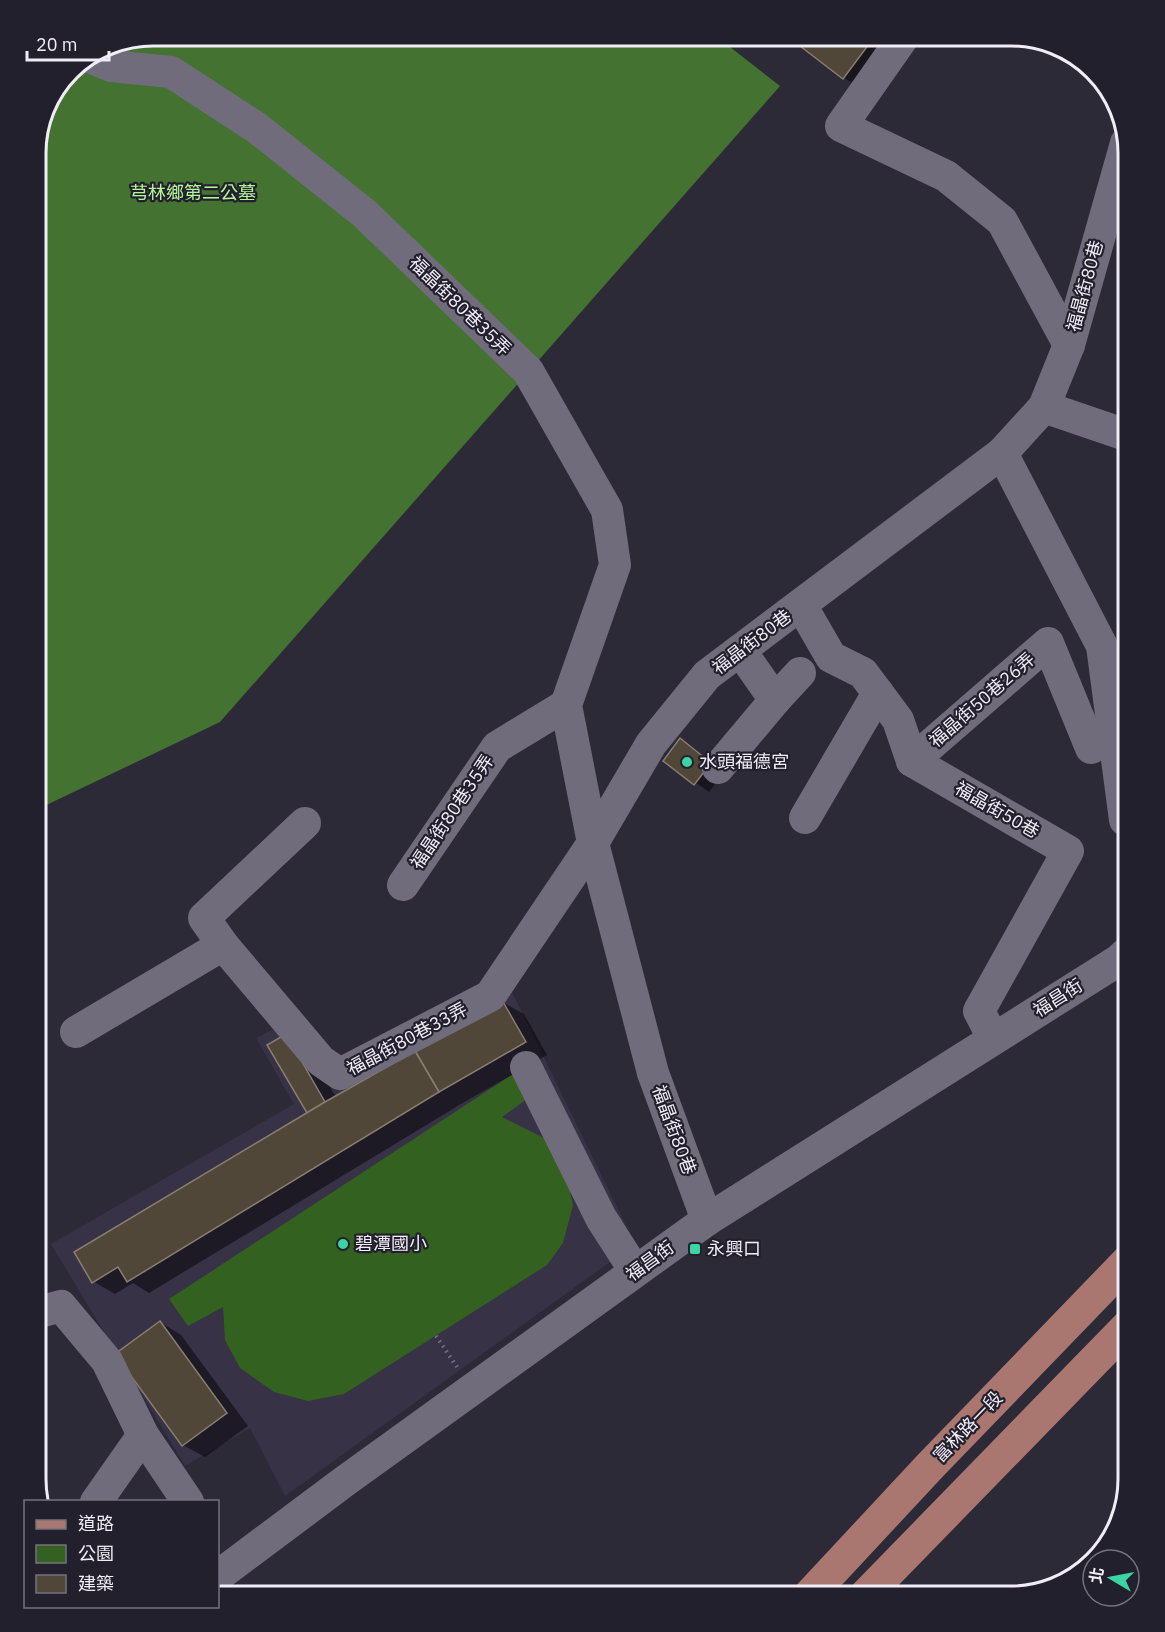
<svg xmlns="http://www.w3.org/2000/svg" width="1165" height="1632" viewBox="0 0 1165 1632" font-family="'IBM Plex Sans','Noto Sans TC',sans-serif">
<style>
.built{fill:#373246}
.green{fill:#33611f}
.forest{fill:#447230}
.shadow{fill:#0007}
.building{fill:#504739;stroke:#887e6f;stroke-width:1.5}
.lines{fill:none;stroke-linecap:round;stroke-linejoin:round}
.path{stroke:#767380;stroke-width:4;stroke-dasharray:1.5 4.5;stroke-linecap:butt}
.minor{stroke:#706c7c;stroke-width:32}
.major{stroke:#aa7670;stroke-width:33}
.poi-dot{fill:#3cd4a3;stroke:#23202d;stroke-width:2}
.labels{text-anchor:middle;stroke-width:4.5;stroke-linejoin:round;paint-order:stroke}
.park-label{font-size:18px;fill:#b3f698;stroke:#23202d}
.street-label{font-size:18px;fill:#f0edf7;stroke:#23202d}
.poi-label{font-size:18px;fill:#f0edf7;stroke:#23202d;text-anchor:start}
.rim{fill:none;stroke:#f0edf7;stroke-width:3}
</style>
<rect width="100%" height="100%" fill="#2d2a38"/>
<!-- built -->
<path class="built" d="M512 992 635 1244 285 1496 250 1428 185 1466 51 1244 294 1104 256 1038 282 1025 335 1081Z"/>
<!-- green -->
<path class="green" d="M516 1072 527 1099 502 1117 548 1140 565 1169 573 1205 563 1243 547 1265 344 1394 308 1401 274 1392 240 1368 225 1340 223 1307 188 1326 169 1299Z"/>
<!-- forest -->
<path class="forest" d="M154 36H716L780 86 220 722 36 810V146L48 102 76 65 109 45Z"/>
<!-- shadow -->
<g class="shadow">
<path d="M789 36H915L872 94 844 78Z"/>
<path d="M680 740 724 772 709 792 665 761Z"/>
<path d="M502 1002 524 1014 547 1055 461 1104 149 1293 133 1283 115 1294 94 1282 309 1113 270 1045 307 1048 336 1097Z"/>
<path d="M160 1322 181 1335 248 1426 205 1457 183 1445Z"/>
</g>
<!-- building -->
<g class="building">
<path d="M787 36H875L843 79Z"/>
<path d="M680 738 711 763 694 785 663 761Z"/>
<path d="M502 1000 526 1042 439 1092 415 1051Z"/>
<path d="M286 1034 325 1102 307 1113 267 1045Z"/>
<path d="M415 1051 439 1092 127 1282 118 1267 92 1283 74 1252 325 1102Z"/>
<path d="M160 1321 227 1413 182 1446 115 1354Z"/>
</g>
<g class="lines">
<!-- path -->
<path class="path" d="M436 1336 457 1367"/>
<!-- minor -->
<g class="minor">
<path d="M904 36 841 126 946 176 1002 221 1069 345"/>
<path d="M89 57 111 66 171 72 257 128 365 214 528 371 607 510 615 565 566 705 593 843 490 996 340 1074 321 1061 223 945 204 918 305 823"/>
<path d="M1044 407 1129 436"/>
<path d="M1002 453 1102 646 1125 820"/>
<path d="M801 605 831 657 863 673 898 720 912 761 1068 851 979 1011 993 1038"/>
<path d="M740 650 775 700"/>
<path d="M912 761 1048 643 1091 748"/>
<path d="M718 768 775 700 800 673"/>
<path d="M805 818 878 693"/>
<path d="M403 885 497 747 566 705"/>
<path d="M76 1032 223 945"/>
<path d="M526 1067 601 1218 635 1271"/>
<path d="M707 1220 653 1073 593 843 651 744 707 675 1002 453 1044 407 1069 345 1126 143"/>
<path d="M36 1313 61 1306 107 1361 143 1435 188 1502"/>
<path d="M96 1502 143 1435"/>
<path d="M218 1576 345 1481 707 1220 1119 960 1129 951"/>
</g>
<!-- major -->
<g class="major">
<path d="M809 1596 931 1465 1129 1260"/>
<path d="M865 1596 1129 1325"/>
</g>
</g>
<!-- markers -->
<g class="poi-dot">
<circle cx="687" cy="762" r="6"/>
<circle cx="343" cy="1244" r="6"/>
<rect x="689" y="1243" width="12" height="12" rx="3"/>
</g>
<g class="labels">
<!-- park labels -->
<g class="park-label">
<text x="193" y="199">芎林鄉第二公墓</text>
</g>
<!-- street labels -->
<g class="street-label">
<text transform="translate(1085 286) rotate(-75)" y="6">福晶街80巷</text>
<text transform="translate(460 306) rotate(44)" y="6">福晶街80巷35弄</text>
<text transform="translate(752 642) rotate(-37)" y="6">福晶街80巷</text>
<text transform="translate(982 700) rotate(-41)" y="6">福晶街50巷26弄</text>
<text transform="translate(997 810) rotate(30)" y="6">福晶街50巷</text>
<text transform="translate(452 812) rotate(-56)" y="6">福晶街80巷35弄</text>
<text transform="translate(1058 998) rotate(-32)" y="6">福昌街</text>
<text transform="translate(407 1039) rotate(-28)" y="6">福晶街80巷33弄</text>
<text transform="translate(674 1130) rotate(70)" y="6">福晶街80巷</text>
<text transform="translate(650 1261) rotate(-36)" y="6">福昌街</text>
<text transform="translate(968 1427) rotate(-46)" y="6">富林路一段</text>
</g>
<!-- poi labels -->
<g class="poi-label">
<text x="699" y="768">水頭福德宮</text>
<text x="355" y="1250">碧潭國小</text>
<text x="707" y="1255">永興口</text>
</g>
</g>
<!-- crop -->
<path d="M0 0H1165V1632H0ZM153 46H1011A107 107 0 0 1 1118 153V1479A107 107 0 0 1 1011 1586H153A107 107 0 0 1 46 1479V153A107 107 0 0 1 153 46Z" fill="#23202d" fill-rule="evenodd"/>
<path class="rim" d="M153 46H1011A107 107 0 0 1 1118 153V1479A107 107 0 0 1 1011 1586H153A107 107 0 0 1 46 1479V153A107 107 0 0 1 153 46Z"/>
<!-- legend -->
<rect x="24" y="1500" width="195" height="108" fill="#23202d" stroke="#75727e" stroke-width="1.5"/>
<rect x="36" y="1520" width="30" height="9" fill="#aa7670" stroke="#75727e" stroke-width="1.5"/>
<text x="78" y="1530" font-size="18" fill="#f0edf7">道路</text>
<rect x="36" y="1545" width="30" height="18" fill="#33611f" stroke="#75727e" stroke-width="1.5"/>
<text x="78" y="1560" font-size="18" fill="#f0edf7">公園</text>
<rect x="36" y="1575" width="30" height="18" fill="#504739" stroke="#75727e" stroke-width="1.5"/>
<text x="78" y="1590" font-size="18" fill="#f0edf7">建築</text>
<!-- north arrow -->
<g transform="translate(1111 1578) rotate(280)"><circle r="28" fill="#23202d" stroke="#75727e" stroke-width="1.5"/>
<path d="M0-4.5L10 22L0 15L-10 22Z" fill="#3cd4a3"/>
<text y="-9" font-size="16" font-weight="bold" text-anchor="middle" fill="#f0edf7">北</text>
</g>
<!-- scale -->
<path d="M27 51v9h82v-9" fill="none" stroke="#f0edf7" stroke-width="3"/>
<text x="36" y="51" font-size="18" fill="#f0edf7" stroke="#23202d" stroke-width="4.5" paint-order="stroke">20 m</text>
</svg>
